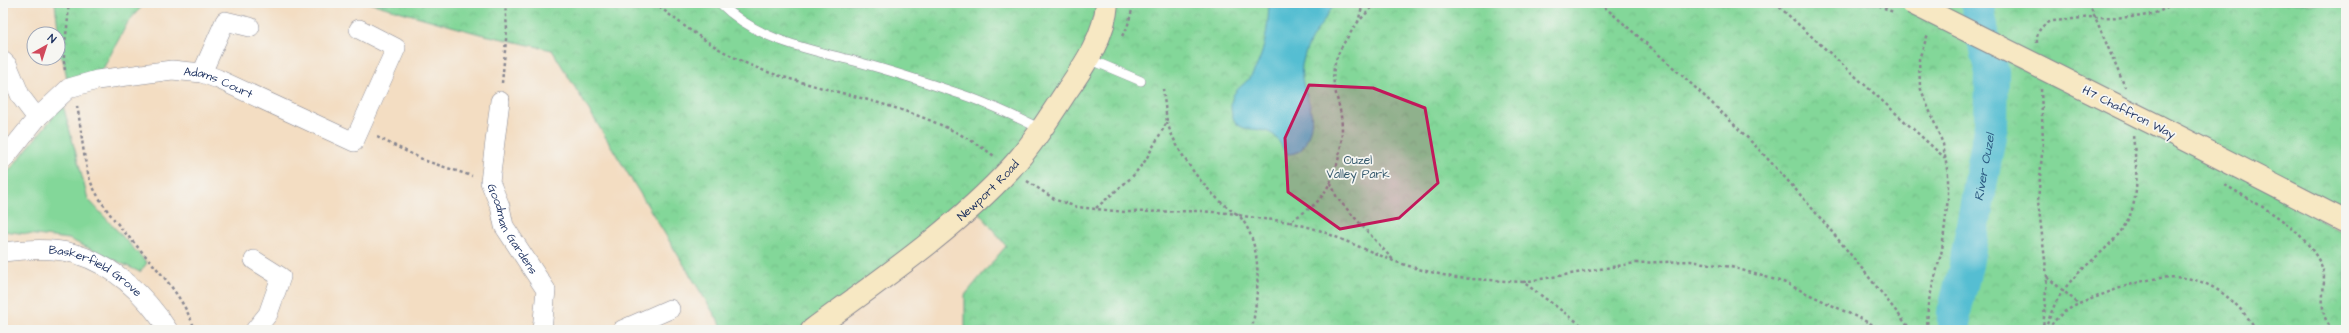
<svg xmlns="http://www.w3.org/2000/svg" width="2349" height="333" viewBox="0 0 2349 333" font-family="'Architects Daughter',sans-serif">
<style>
.grass{fill:#83d799;stroke:#4f837c}
.park{fill:url(#park-crowns);stroke:#4f837c}
.water{fill:#55bed2;stroke:#387698}
.lines{fill:none;stroke-linecap:round;stroke-linejoin:round}
.river{stroke:#55bed2;stroke-width:34}
.lane-casing{stroke:#878690;stroke-width:10}
.street-casing{stroke:#878690;stroke-width:20}
.secondary-casing{stroke:#878690;stroke-width:24}
.path{stroke:#878690;stroke-width:2.5;stroke-dasharray:3 3;stroke-linecap:butt}
.lane{stroke:#fff;stroke-width:9}
.street{stroke:#fff;stroke-width:19}
.secondary{stroke:#f7e8c3;stroke-width:22}
.secondary-bridge-casing{stroke:#878690;stroke-width:24;stroke-linecap:butt}
.secondary-bridge{stroke:#f7e8c3;stroke-width:22}
.marked{fill:#c2185b;fill-opacity:0.2;stroke:#c2185b;stroke-width:3;stroke-linejoin:round}
.labels{text-anchor:middle;stroke-width:3.5;stroke-linejoin:round;paint-order:stroke}
.street-label{font-size:12px;fill:#1b2f5e;stroke:#f6f6f2}
.park-label{font-size:12px;fill:#35596d;stroke:#f6f6f2}
.water-label{font-size:13px;font-style:italic;fill:#2c5a81;stroke:#f6f6f2}
</style>
<defs>
<pattern id="park-crowns" width="20" height="18" patternUnits="userSpaceOnUse"><rect width="20" height="18" fill="#83d799"/><path d="M2 6a3 3 0 1 1 6 0M12 15a3 3 0 1 1 6 0" fill="none" stroke="#71b986"/></pattern>
</defs>
<rect width="100%" height="100%" fill="#f6f6f2"/>
<filter id="ink" filterUnits="userSpaceOnUse"><feTurbulence type="fractalNoise" baseFrequency=".025" numOctaves="2"/><feDisplacementMap in="SourceGraphic" scale="8" xChannelSelector="R" yChannelSelector="G"/><feConvolveMatrix kernelMatrix="1 2 1 2 8 2 1 2 1" color-interpolation-filters="sRGB"/></filter>
<filter id="wash" filterUnits="userSpaceOnUse"><feTurbulence type="fractalNoise" baseFrequency=".012" numOctaves="4" result="noise"/><feDisplacementMap in="SourceGraphic" scale="16" xChannelSelector="R" yChannelSelector="G"/><feGaussianBlur stdDeviation="0.9" result="paint"/><feColorMatrix in="noise" values="0 0 0 0 0 0 0 0 0 0 0 0 0 0 0 0 0 1.4 0 .05"/><feComposite in="paint" operator="in"/></filter>
<g filter="url(#wash)">
<rect width="100%" height="100%" fill="#f3ddc2"/>
<!-- grass -->
<path class="grass" d="M63 105 88 199 147 263 140 272 69 239 3 231V178Z"/>
<!-- park -->
<g class="park">
<path d="M55 3H145L128 22 97 80 69 88 63 59 58 55V28Z"/>
<path d="M370 3H2346V226L2173 135 2346 234V330H965V295L1006 246 973 205 812 330H724L552 50 476 33Z"/>
</g>
<!-- water -->
<path class="water" d="M1269 3H1334C1323 26 1307 38 1302 65 1298 94 1321 105 1307 139 1303 150 1298 154 1287 154 1283 148 1279 141 1275 136 1262 125 1244 133 1236 123 1231 116 1230 108 1232 99 1234 89 1245 85 1251 76 1265 55 1268 28 1269 3Z"/>
<g class="lines">
<!-- river -->
<path class="river" id="s1" d="M1954 330V313L1966 265 1991 125 1992 72 1978 18 1979 3"/>
</g>
</g>
<g filter="url(#ink)">
<g class="lines">
<!-- lane casing -->
<g class="lane-casing">
<g id="lane">
<path d="M720 3C758 41 809 49 858 62 891 71 925 82 957 93 986 102 1014 116 1041 129"/>
<path d="M1089 59 1141 81"/>
</g>
</g>
<!-- street casing -->
<g class="street-casing">
<g id="street">
<path d="M3 61 8 66 21 97 37 118"/>
<path d="M202 73 225 21 250 27"/>
<path id="s2" d="M500 101 490 182 500 206 504 226 546 290 542 330"/>
<path id="s3" d="M3 160 37 118 69 88 97 80 172 70 202 73 218 79 354 142 396 48 359 29"/>
<path id="s4" d="M3 252C26 249 53 247 76 254 115 266 146 296 168 330"/>
<path d="M254 260 281 277 268 314 255 330"/>
<path d="M622 330 670 309"/>
</g>
</g>
<!-- secondary casing -->
<g class="secondary-casing">
<g id="secondary">
<path d="M2158 126 2346 222"/>
<path id="s5" d="M812 330C880 280 953 231 1011 168 1032 145 1049 118 1066 92 1084 66 1105 36 1107 3"/>
</g>
</g>
<!-- path -->
<g class="path">
<path d="M655 3C690 32 733 62 777 75 850 98 931 108 994 156"/>
<path d="M1363 3 1358 22 1376 3"/>
<path d="M1600 3C1656 52 1713 101 1765 156 1817 211 1864 271 1911 330"/>
<path d="M1775 3 1946 159"/>
<path d="M1873 3 1893 12"/>
<path d="M2089 3 2125 87"/>
<path d="M1122 36 1127 28 1134 3"/>
<path d="M2037 43C2036 31 2042 24 2053 21 2066 20 2080 18 2093 17 2115 17 2156 21 2171 3"/>
<path d="M65 70C61 49 70 25 68 3"/>
<path d="M502 83 507 29 505 3"/>
<path d="M2041 89 2043 142 2038 201 2047 277 2043 330"/>
<path d="M77 106C82 129 83 167 93 187 120 240 175 273 195 330"/>
<path d="M1167 122C1177 154 1208 196 1237 214 1245 218 1279 220 1289 222 1298 216 1309 210 1317 202 1336 182 1345 144 1341 116 1339 100 1331 85 1334 68 1337 50 1348 37 1358 22"/>
<path d="M377 137 426 161 472 176"/>
<path d="M1027 181 1056 200 1077 207 1125 212 1201 211 1238 214C1265 246 1258 292 1252 330"/>
<path d="M1331 183 1337 198 1394 261"/>
<path d="M2225 185C2261 206 2304 227 2322 267 2329 283 2313 313 2334 330"/>
<path d="M1096 208 1132 177 1145 161 1167 122 1163 89"/>
<path d="M1290 222 1319 230 1396 262 1422 270 1456 278 1523 282 1588 330"/>
<path d="M2047 277 2079 304C2152 274 2204 254 2257 330"/>
<path d="M1523 282 1635 263 1690 261 1731 267 1783 282 1884 330"/>
<path d="M1927 330 1928 304 1942 250 1948 198V175L1943 144 1920 87 1919 59 1928 34"/>
<path d="M2045 330C2050 316 2054 303 2063 291 2084 260 2126 243 2134 202 2139 180 2135 157 2133 135"/>
<path d="M2048 330C2056 317 2065 310 2079 304"/>
</g>
<!-- lane -->
<use href="#lane" class="lane"/>
<!-- street -->
<use href="#street" class="street"/>
<!-- secondary -->
<use href="#secondary" class="secondary"/>
<!-- secondary-bridge casing -->
<g class="secondary-bridge-casing">
<path id="secondary-bridge" d="M1912 3 2158 126"/>
</g>
<!-- secondary-bridge -->
<use href="#secondary-bridge" class="secondary-bridge"/>
</g>
</g>
<!-- marked area -->
<path class="marked" d="M1309 85 1373 88 1425 108 1438 183 1399 218 1340 229 1288 192 1285 138Z"/>
<g class="labels">
<!-- street labels -->
<g class="street-label">
<text dy="4" stroke="none"><textPath href="#s3" startOffset="251">Adams Court</textPath></text>
<text transform="translate(2129 112) rotate(27)" y="4">H7 Chaffron Way</text>
<text dy="4" stroke="none"><textPath href="#s5" startOffset="225">Newport Road</textPath></text>
<text dy="4" stroke="none"><textPath href="#s2" startOffset="134">Goodman Gardens</textPath></text>
<text dy="4" stroke="none"><textPath href="#s4" startOffset="98">Baskerfield Grove</textPath></text>
</g>
<!-- park labels -->
<g class="park-label">
<text x="1358" y="164">Ouzel<tspan x="1358" dy="14">Valley Park</tspan></text>
</g>
<!-- water labels -->
<g class="water-label">
<text dy="5" stroke="none"><textPath href="#s1" startOffset="166">River Ouzel</textPath></text>
</g>
</g>
<!-- margin -->
<rect width="2349" height="333" fill="none" stroke="#f6f6f2" stroke-width="16"/>
<!-- north arrow -->
<g transform="translate(46 46) rotate(39)"><circle r="19" fill="#f6f6f2" stroke="#9ea6b7"/>
<path d="M0-3L7 15L0 10L-7 15Z" fill="#d1495b"/>
<text y="-6" font-size="11" font-weight="bold" text-anchor="middle" fill="#1b2f5e">N</text>
</g>
</svg>
